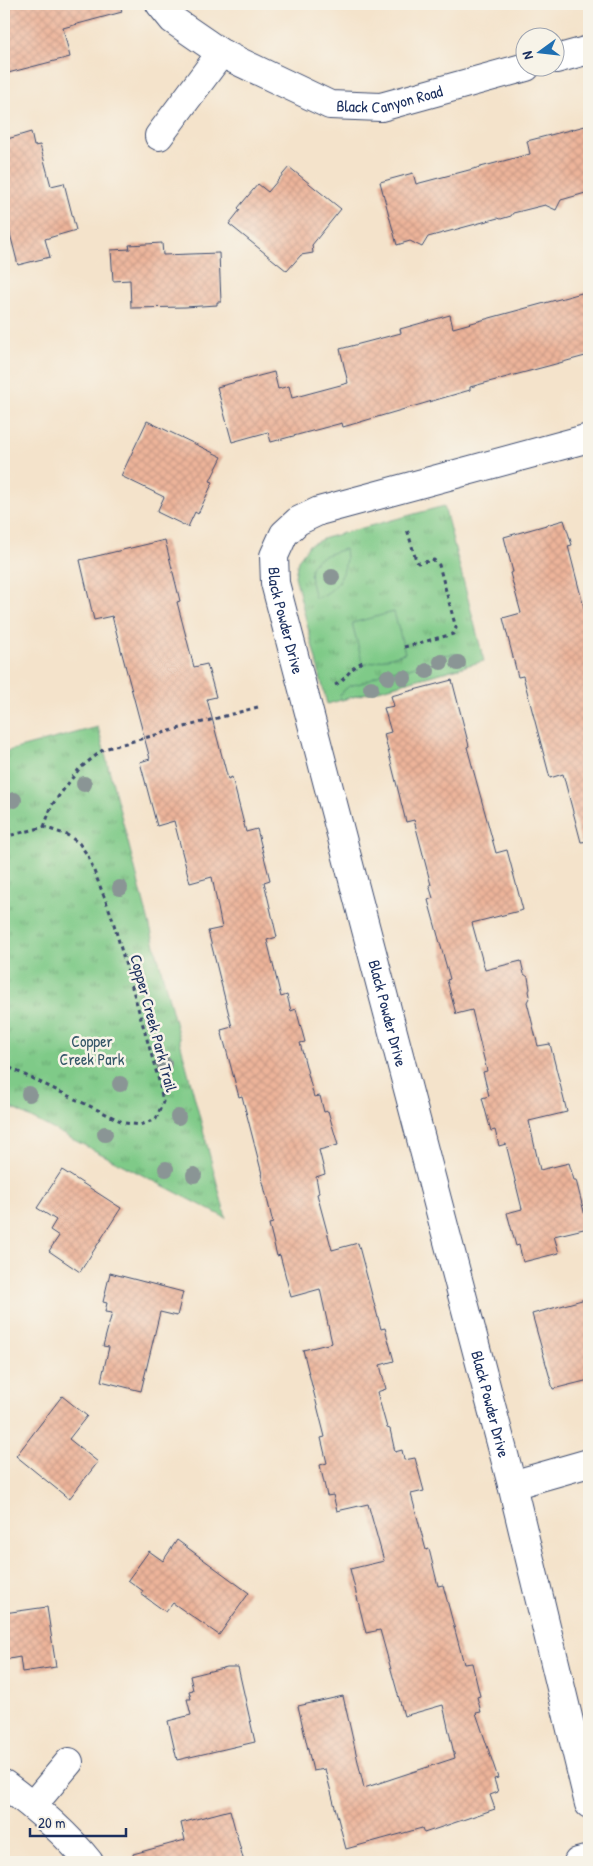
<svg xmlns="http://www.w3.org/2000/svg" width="593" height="1866" viewBox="0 0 593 1866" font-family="'Patrick Hand',sans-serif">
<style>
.park{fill:url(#park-tufts);stroke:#4d7c73}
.garden{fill:#7fca88;stroke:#4d7c73}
.building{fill:url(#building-cross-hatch)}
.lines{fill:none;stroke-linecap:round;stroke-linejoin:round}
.minor-casing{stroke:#3c4a6e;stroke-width:30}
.path{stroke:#3c4a6e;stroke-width:3;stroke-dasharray:4 4;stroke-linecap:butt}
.minor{stroke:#fff;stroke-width:28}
.tree{fill:#8a9595}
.labels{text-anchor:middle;stroke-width:5;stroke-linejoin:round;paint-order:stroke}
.street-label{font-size:16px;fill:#1b2f5e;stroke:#f7f3e8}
.park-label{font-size:16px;fill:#345668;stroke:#f7f3e8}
</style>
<defs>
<pattern id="park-tufts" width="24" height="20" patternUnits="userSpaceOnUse" patternTransform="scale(1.25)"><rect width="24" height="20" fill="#7fca88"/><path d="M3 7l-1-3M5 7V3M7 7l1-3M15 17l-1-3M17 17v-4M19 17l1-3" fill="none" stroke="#67a472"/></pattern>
<pattern id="building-cross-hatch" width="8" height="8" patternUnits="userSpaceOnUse" patternTransform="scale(1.25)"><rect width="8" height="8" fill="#edb49a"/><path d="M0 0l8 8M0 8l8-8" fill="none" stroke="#cb9b87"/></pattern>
</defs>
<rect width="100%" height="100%" fill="#f7f3e8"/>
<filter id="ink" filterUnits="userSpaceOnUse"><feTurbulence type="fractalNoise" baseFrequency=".02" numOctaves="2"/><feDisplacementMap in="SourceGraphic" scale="10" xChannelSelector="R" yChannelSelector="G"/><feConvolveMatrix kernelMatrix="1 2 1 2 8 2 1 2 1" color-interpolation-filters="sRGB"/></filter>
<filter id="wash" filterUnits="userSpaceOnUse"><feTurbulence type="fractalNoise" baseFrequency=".0096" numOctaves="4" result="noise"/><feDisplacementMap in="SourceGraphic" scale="20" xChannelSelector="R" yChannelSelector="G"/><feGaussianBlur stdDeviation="1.12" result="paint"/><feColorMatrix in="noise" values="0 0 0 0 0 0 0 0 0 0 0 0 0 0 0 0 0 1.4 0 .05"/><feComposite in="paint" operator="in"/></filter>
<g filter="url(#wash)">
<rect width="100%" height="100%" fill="#f4e3cb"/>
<!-- park -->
<g class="park">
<path d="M444 506 484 661 327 704 295 576 298 560 305 551 309 545 325 538Z"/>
<path d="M98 727 226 1218 4 1104V752Z"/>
</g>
<!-- garden -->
<g class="garden">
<path d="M345 549C349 570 337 593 315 598 305 562 310 559 345 549Z"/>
<path d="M394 612 405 653 363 665 352 623Z"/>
<path d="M455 654 463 657 466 666 341 700 340 694 349 686 365 682 385 671 410 668 442 655Z"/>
</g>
<g id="blocks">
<!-- building -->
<g class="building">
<path d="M4 4H120L122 12 63 28 70 57 4 74Z"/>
<path d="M589 125V192L561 200 556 210 545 205 513 213 511 216 501 219 498 218 428 237 422 247 410 241 397 245 380 182 413 173 416 184 530 154 527 141Z"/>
<path d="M31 132 34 146 40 145 51 186 64 183 76 230 45 239 50 257 18 265 4 210V140Z"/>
<path d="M289 167 341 209 312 245 313 253 301 255 287 271 229 224 240 210 238 208 258 184 268 192Z"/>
<path d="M162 243 163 255 219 253 221 302H217V305L185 307 131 308 130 280 113 281 111 250 130 249 129 245Z"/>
<path d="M589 291V355L470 387V390L343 427 342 423 271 442 268 432 232 442 217 387 274 372 278 389 289 386 292 398 348 383 340 349 401 333 400 329 450 315 453 328Z"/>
<path d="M147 421 222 457 210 481 213 482 198 514 195 512 188 527 157 512 164 497 121 476Z"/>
<path d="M564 520 572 545 568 546 589 627V841L581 842 563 774 550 778 523 676 518 677 503 618 521 613 510 573 513 572 504 537Z"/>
<path d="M165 540 180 601 177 602 194 667 207 664 216 697 207 699 228 779 232 777 246 832 257 829 270 880 264 882 277 937 267 940 281 997 287 995 291 1011 296 1009 305 1042 300 1043 314 1097 320 1096 324 1112 328 1111 338 1145 319 1150 325 1174 316 1177 319 1193 317 1194 332 1250 358 1243 381 1329 385 1328 394 1361 380 1365 386 1389 377 1392 387 1428 390 1429 395 1452 402 1450 404 1460 415 1458 424 1491 411 1494 426 1550 429 1549 438 1586 443 1585 464 1664 472 1663 480 1696 477 1697 481 1712 476 1713 498 1778 494 1779 498 1792 490 1795 495 1809 424 1833 422 1828 346 1849 325 1769 313 1771 298 1706 343 1696 364 1788 455 1758 443 1705 404 1716 380 1630 366 1633 350 1569 384 1561 368 1504 337 1511 333 1495 327 1496 320 1465 327 1463 321 1438 325 1437 303 1350 332 1343 320 1289 291 1297 280 1255 277 1256 269 1224 273 1223 261 1174H262L243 1100 242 1096 239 1097 221 1030 232 1027 208 931 222 928 212 877 190 883 174 821 157 826 140 762 150 759 112 616 94 620 80 560Z"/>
<path d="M452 680 469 746 467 747 496 853 507 850 523 910 472 923 485 970 521 961 524 974 528 977 530 989 529 991 530 996 527 1002 538 1046 550 1044 567 1112 529 1121 540 1170 569 1163 574 1180H576L588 1228 554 1236 559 1253 523 1262 519 1245 516 1246 507 1213 522 1209 506 1144 499 1146 495 1130 491 1131 482 1098 489 1096 483 1072 487 1071 472 1010 456 1014 447 980 450 979 428 900 433 898 429 885H431L414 820 406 822 384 734 391 732 384 708 394 706 391 696Z"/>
<path d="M62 1170 121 1208 80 1272 49 1251 59 1236 50 1230 56 1220 37 1208Z"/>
<path d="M110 1273 183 1292 177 1316 160 1312 141 1391 101 1381 109 1347 103 1346 112 1313 105 1312 107 1303 103 1302Z"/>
<path d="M589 1298V1380L553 1389 532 1314Z"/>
<path d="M62 1396 87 1416 69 1439 98 1462 69 1499 16 1456Z"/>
<path d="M177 1540 249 1593 219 1635 173 1603 166 1612 141 1594 143 1591 128 1580 149 1551 163 1561Z"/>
<path d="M47 1607 56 1667 22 1672 20 1657 4 1660V1613Z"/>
<path d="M227 1667H238L255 1742 177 1760 168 1721 191 1715 187 1699H191L189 1691 193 1690 190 1676Z"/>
<path d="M230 1810 244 1862H134L133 1854 185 1840 181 1823Z"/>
</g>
</g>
</g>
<g filter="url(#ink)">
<use href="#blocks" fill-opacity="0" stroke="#3c4a6e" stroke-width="1"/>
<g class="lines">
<!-- minor casing -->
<g class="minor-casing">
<g id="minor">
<path id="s1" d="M160 4 173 20 221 53 330 105 381 107 526 67"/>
<path d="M556 59 589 50"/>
<path d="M159 136 221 53"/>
<path id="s2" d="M589 438 319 511 298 521 284 534 274 556 275 583 512 1485 589 1804"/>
<path d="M512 1485 589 1463"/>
<path d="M4 1784C35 1807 65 1832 89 1862"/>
<path d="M33 1805 69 1762"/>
<path d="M578 1862 589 1859"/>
</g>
</g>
<!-- path -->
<g class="path">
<path d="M404 647 453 634 456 628 439 565 434 560 418 563 416 560 407 529"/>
<path d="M335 685C347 679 349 668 363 662"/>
<path d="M44 827 52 805 79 769 104 749 258 707"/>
<path d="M4 837 44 827 67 835 79 843 88 856 111 914 159 1081 163 1102 156 1119 140 1125 125 1123 4 1065"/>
</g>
<!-- minor -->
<use href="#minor" class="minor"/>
</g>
<!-- trees -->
<g class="tree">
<circle cx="332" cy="577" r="8"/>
<circle cx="441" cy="662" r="8"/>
<circle cx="458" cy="663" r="8"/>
<circle cx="427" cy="671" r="8"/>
<circle cx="388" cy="677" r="8"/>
<circle cx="404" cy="678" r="8"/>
<circle cx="371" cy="688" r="8"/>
<circle cx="84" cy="784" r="8"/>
<circle cx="14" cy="800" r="8"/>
<circle cx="120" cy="888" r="8"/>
<circle cx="164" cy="1064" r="8"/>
<circle cx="120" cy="1084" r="8"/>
<circle cx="29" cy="1094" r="8"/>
<circle cx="178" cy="1117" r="8"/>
<circle cx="105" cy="1134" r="8"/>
<circle cx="166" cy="1169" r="8"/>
<circle cx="194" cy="1175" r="8"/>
</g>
</g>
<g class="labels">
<!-- street labels -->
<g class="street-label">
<text dy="6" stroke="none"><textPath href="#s1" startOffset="260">Black Canyon Road</textPath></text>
<text dy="6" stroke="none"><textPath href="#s2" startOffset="412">Black Powder Drive</textPath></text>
<text dy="6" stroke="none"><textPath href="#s2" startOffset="818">Black Powder Drive</textPath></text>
<text transform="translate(154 1023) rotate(75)" y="6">Copper Creek Park Trail</text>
<text dy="6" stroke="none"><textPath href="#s2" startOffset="1222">Black Powder Drive</textPath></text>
</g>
<!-- park labels -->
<g class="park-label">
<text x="92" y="1047">Copper<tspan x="92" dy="18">Creek Park</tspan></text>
</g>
</g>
<!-- margin -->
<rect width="593" height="1866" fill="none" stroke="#f7f3e8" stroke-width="20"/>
<!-- north arrow -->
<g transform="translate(540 52) rotate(255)"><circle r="24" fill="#f7f3e8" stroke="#9fa5b1"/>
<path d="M0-4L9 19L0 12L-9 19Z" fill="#1f6fb2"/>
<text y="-8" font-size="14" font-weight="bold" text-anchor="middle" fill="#1b2f5e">N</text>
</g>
<!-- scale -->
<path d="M30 1828v8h96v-8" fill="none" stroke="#1b2f5e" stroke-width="2.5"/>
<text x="38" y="1828" font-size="15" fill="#1b2f5e" stroke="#f7f3e8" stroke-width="4" paint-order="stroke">20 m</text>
</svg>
